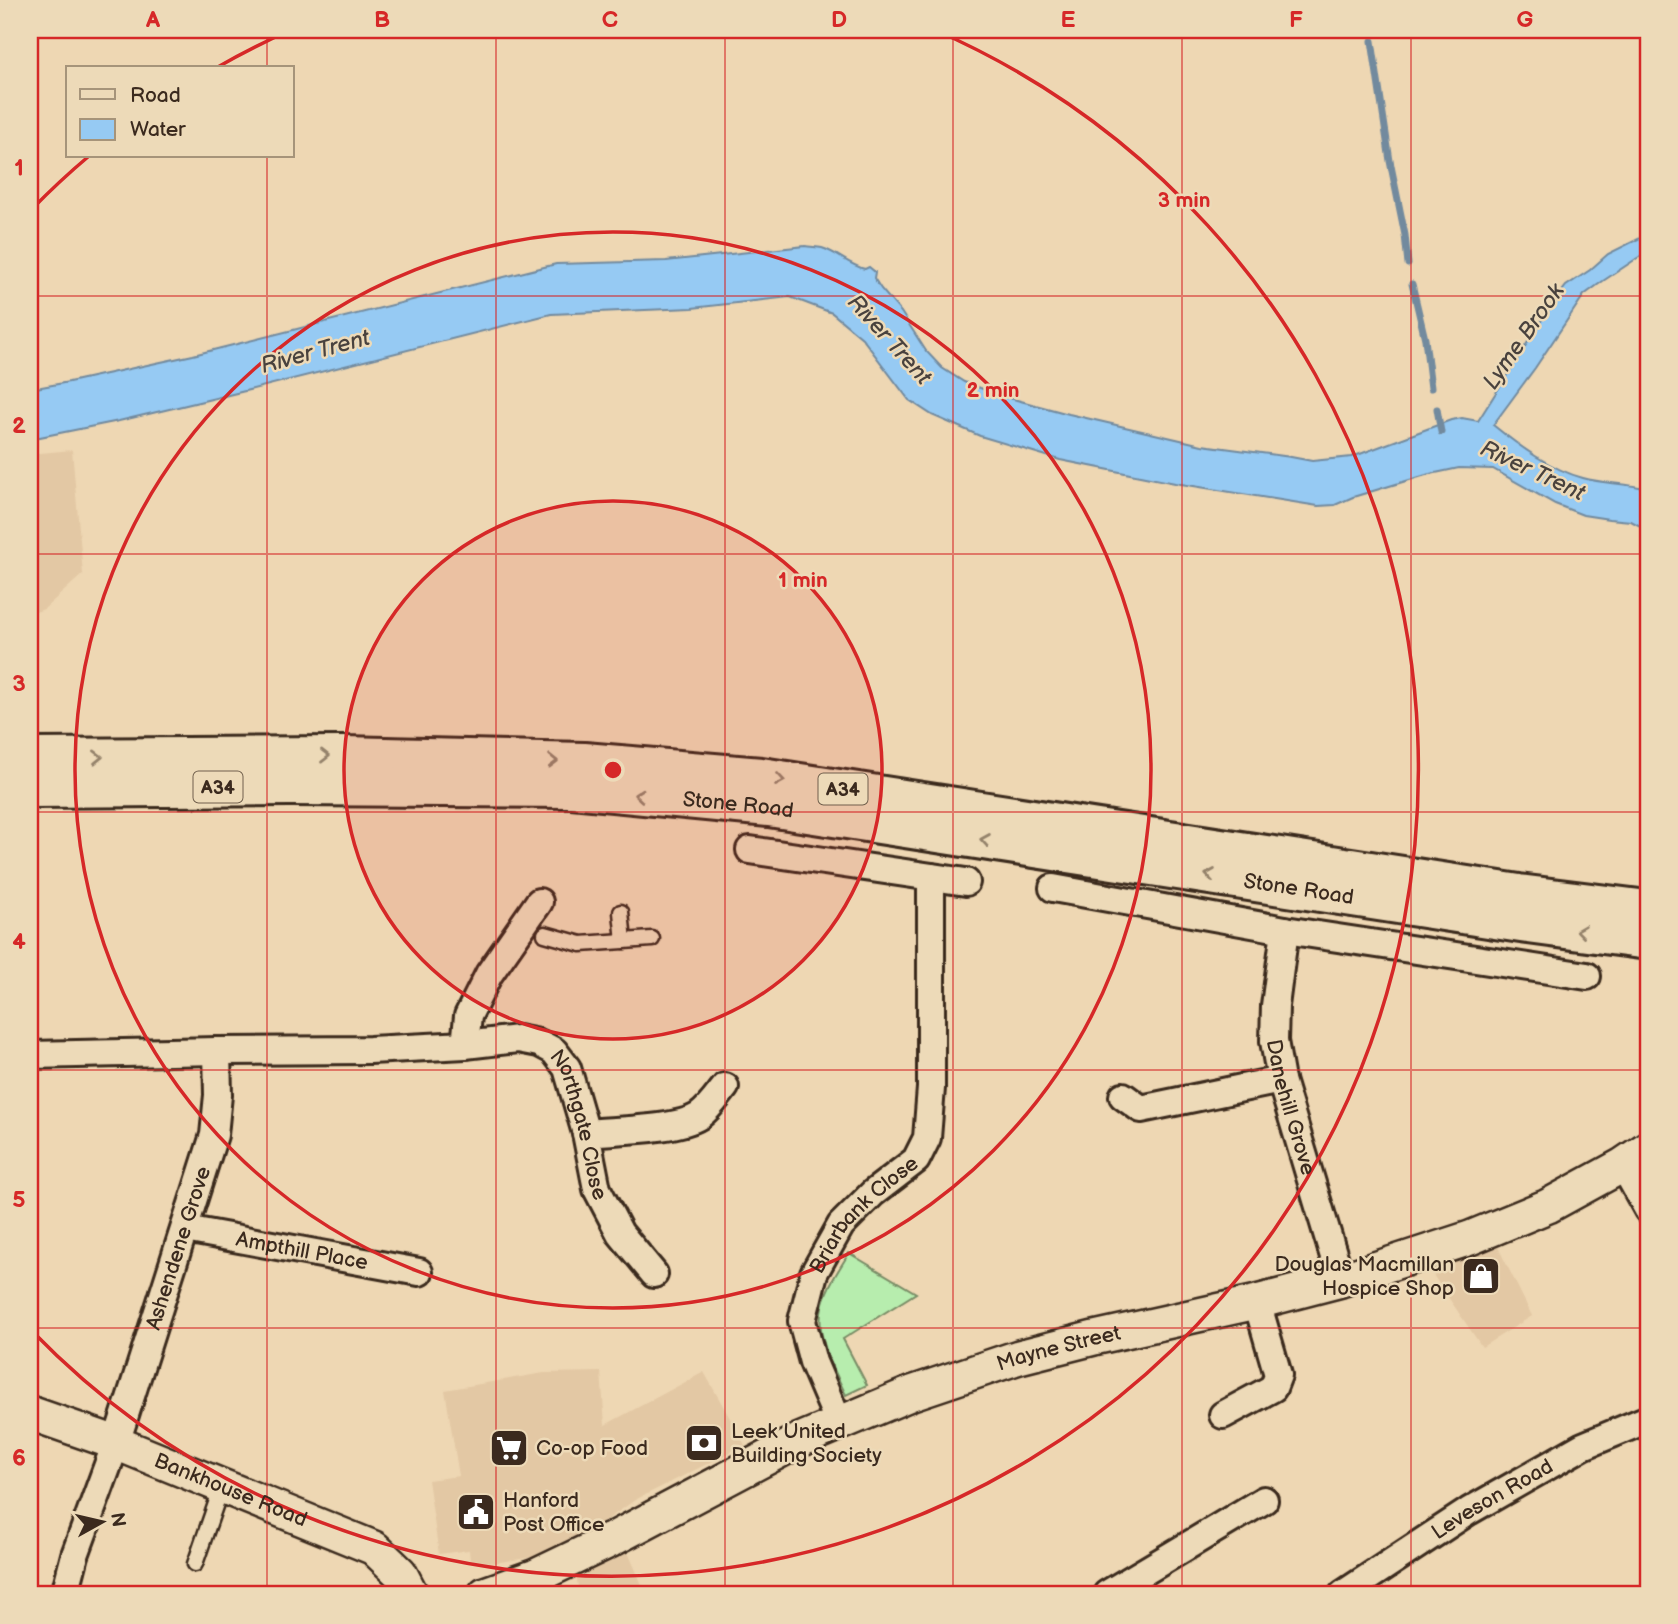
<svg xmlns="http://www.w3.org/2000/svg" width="1678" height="1624" viewBox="0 0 1678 1624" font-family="'Balsamiq Sans',sans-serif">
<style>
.built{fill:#e3c8a4}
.green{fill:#b7edae;stroke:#798c66;stroke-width:2}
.water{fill:#96caf3;stroke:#728a9e;stroke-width:2}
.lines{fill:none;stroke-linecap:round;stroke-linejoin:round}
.stream{stroke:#728a9e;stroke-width:7}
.service-casing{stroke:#3b2a1e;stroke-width:19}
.minor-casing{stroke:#3b2a1e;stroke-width:32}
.tertiary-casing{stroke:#3b2a1e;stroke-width:38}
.trunk-casing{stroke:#3b2a1e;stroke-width:44}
.service{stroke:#eddab8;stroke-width:14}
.minor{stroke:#eddab8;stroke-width:26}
.tertiary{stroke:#eddab8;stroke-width:33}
.trunk{stroke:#eddab8;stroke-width:38}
.oneway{stroke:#94826b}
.grid{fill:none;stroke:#d62828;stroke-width:2;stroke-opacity:0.55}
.ring{fill:none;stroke:#d62828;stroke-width:3.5}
.labels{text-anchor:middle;stroke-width:5;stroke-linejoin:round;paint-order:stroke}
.shield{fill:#eddab8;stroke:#705f4c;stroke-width:2}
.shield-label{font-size:19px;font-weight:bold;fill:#3b2a1e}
.street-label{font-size:21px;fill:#3b2a1e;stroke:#eddab8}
.poi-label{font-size:21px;fill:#3b2a1e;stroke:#eddab8;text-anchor:start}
.water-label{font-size:23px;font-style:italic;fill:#49423e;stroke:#eddab8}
.centre{fill:#d62828;stroke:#eddab8;stroke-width:3.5}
.ring-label{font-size:21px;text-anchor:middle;font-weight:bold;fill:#d62828;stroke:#eddab8;stroke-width:5;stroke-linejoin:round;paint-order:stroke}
.neatline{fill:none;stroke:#d62828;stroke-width:2.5}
.grid-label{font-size:23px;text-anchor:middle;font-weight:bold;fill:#d62828}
</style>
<rect width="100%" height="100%" fill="#eed7b3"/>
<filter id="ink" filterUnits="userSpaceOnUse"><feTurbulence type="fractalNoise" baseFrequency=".0143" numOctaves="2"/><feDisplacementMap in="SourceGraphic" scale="14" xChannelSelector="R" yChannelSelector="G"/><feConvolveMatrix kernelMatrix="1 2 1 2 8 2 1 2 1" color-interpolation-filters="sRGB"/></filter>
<g filter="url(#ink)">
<!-- built -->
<g class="built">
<path d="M72 450 83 574 44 609 30 614V454Z"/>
<path d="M1496 1243 1532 1316 1482 1347 1429 1269Z"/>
<path d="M601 1372 605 1425 704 1372 745 1445 635 1500 582 1537 541 1556 493 1563 470 1560 469 1550 439 1554 428 1480 459 1476 445 1390 544 1373Z"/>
<path d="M624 1543 646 1594H585L578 1587 576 1572Z"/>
</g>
<!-- green -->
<path class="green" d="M849 1253 916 1293 843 1339 867 1385 846 1395C835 1371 817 1341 821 1312 824 1291 838 1271 849 1253Z"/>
<!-- water -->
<path class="water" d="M1648 234V251L1603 281 1584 295 1535 368 1493 425C1519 446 1550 469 1583 478 1604 484 1627 483 1648 489V526L1642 527 1631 521 1609 519 1583 515 1555 504 1493 469 1459 468 1426 475 1353 497 1335 505 1318 506 1175 483 1060 460 980 436 932 415 909 400 862 338 832 313 790 297 692 308 551 314 245 391 119 421 30 439V389L69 382 193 355 556 264 666 261 805 246C810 247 817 247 822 248 838 253 849 265 865 269L869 267 875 272 874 278 881 289 901 312 926 351 942 368 964 382 1002 396 1069 414 1202 445 1291 457 1312 461 1352 457 1451 420 1462 418 1478 421 1550 307 1566 286 1590 270 1608 254Z"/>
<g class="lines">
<!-- stream -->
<g class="stream">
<path d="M1372 41 1390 161 1405 235 1408 264"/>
<path d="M1412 284 1425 339 1431 388"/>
<path d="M1437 409 1441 432"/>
</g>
<!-- service casing -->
<g class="service-casing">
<g id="service">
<path d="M621 912 624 941"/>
<path d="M545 934 581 944 652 939"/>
<path d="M195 1564 222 1486"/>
</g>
</g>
<!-- minor casing -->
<g class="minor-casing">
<g id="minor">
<path d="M750 850 966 882"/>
<path d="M1053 888 1285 930 1587 976"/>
<path id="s1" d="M1285 930 1275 1006 1274 1041 1281 1080 1341 1280"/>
<path d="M465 1045 468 1016 489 974 539 902"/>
<path id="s2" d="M30 1055 217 1051 370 1050 465 1045 518 1039 539 1043 554 1051 567 1068 586 1133 597 1189 620 1233 654 1274"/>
<path d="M1123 1096 1141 1109 1281 1080"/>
<path d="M586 1133C615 1130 677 1130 699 1116 710 1108 717 1097 725 1087"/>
<path d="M1623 1165 1648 1210"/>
<path id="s3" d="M185 1229 419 1272"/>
<path d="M1223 1415 1273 1388 1278 1375 1257 1302"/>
<path id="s4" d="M839 1423 813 1362 802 1321 814 1273 841 1225 873 1193 916 1160 927 1138 931 1088V877"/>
<path id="s5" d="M67 1594V1586L75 1555 116 1443 214 1135 218 1095 217 1051"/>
<path d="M1107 1594 1264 1500"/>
<path id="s6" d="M1343 1594 1469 1511 1583 1446 1648 1419"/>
</g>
</g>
<!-- tertiary casing -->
<g class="tertiary-casing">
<g id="tertiary">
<path id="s7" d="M30 1413 116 1443 374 1548 400 1573 411 1594"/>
<path id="s8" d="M485 1594 536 1576 611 1540 800 1440 912 1393 1019 1357 1094 1338 1257 1302 1341 1280 1470 1238 1548 1206 1623 1165 1648 1148"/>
</g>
</g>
<!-- trunk casing -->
<g class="trunk-casing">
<g id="trunk">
<path d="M30 758 344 756 584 762 761 777 1519 894 1648 910"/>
<path id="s9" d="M30 788 291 786 572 788 769 807 1521 923 1648 940"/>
</g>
</g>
<!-- service -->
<use href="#service" class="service"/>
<!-- minor -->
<use href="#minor" class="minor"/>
<!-- tertiary -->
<use href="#tertiary" class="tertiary"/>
<!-- trunk -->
<use href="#trunk" class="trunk"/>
</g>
<!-- one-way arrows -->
<defs><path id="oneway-chevron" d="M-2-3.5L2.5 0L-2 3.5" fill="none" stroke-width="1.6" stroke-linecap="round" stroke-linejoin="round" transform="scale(1.75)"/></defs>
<g class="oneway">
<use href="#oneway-chevron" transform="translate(325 756)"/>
<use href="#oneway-chevron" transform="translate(98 757) rotate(-1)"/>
<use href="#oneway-chevron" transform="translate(553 761) rotate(1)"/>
<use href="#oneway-chevron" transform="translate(780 780) rotate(9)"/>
<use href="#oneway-chevron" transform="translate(639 795) rotate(-175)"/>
<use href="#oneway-chevron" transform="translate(985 840) rotate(-171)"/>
<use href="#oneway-chevron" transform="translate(1210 875) rotate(-171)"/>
<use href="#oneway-chevron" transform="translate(1581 931) rotate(-172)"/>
</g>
</g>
<!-- grid -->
<path class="grid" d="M267 30V68M496 30V1594M725 30V1594M953 30V1594M1182 30V1594M1411 30V1594M267 156V1594M30 296H1648M30 554H1648M30 812H1648M30 1070H1648M30 1328H1648"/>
<!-- distance rings -->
<circle cx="613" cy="770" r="269" fill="#d62828" fill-opacity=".12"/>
<g class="ring">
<circle cx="613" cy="770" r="269"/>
<circle cx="613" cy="770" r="538"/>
<path d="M32 209A807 807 0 0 1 89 156M216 68A807 807 0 0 1 291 30M935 30A807 807 0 1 1 32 1331"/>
</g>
<!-- icons -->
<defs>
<g id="shop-square" transform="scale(2.0125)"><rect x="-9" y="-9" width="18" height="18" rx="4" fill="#3b2a1e" stroke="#eddab8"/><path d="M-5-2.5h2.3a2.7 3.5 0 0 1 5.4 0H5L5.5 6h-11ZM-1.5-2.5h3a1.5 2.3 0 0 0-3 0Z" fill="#fff"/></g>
<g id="bank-square" transform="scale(2.0125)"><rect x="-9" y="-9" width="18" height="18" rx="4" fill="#3b2a1e" stroke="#eddab8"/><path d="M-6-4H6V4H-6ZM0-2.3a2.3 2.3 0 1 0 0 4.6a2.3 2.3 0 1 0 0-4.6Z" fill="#fff"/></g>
<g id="supermarket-square" transform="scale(2.0125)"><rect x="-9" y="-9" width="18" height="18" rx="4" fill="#3b2a1e" stroke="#eddab8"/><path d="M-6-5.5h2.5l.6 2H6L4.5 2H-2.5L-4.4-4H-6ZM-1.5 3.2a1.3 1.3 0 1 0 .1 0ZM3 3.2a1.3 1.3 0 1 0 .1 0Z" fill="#fff"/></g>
<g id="civic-square" transform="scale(2.0125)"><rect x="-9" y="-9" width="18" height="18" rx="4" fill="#3b2a1e" stroke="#eddab8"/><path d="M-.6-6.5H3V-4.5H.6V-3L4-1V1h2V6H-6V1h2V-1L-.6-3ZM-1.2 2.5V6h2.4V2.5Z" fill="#fff"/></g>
</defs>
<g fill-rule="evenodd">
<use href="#shop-square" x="1481" y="1276"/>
<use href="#bank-square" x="704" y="1443"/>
<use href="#supermarket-square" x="509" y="1448"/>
<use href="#civic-square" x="476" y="1512"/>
</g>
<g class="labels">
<!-- shield labels -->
<g class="shield">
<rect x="193.5" y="771.5" width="49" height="31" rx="5"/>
<rect x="818.5" y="773.5" width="49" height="31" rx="5"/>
</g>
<g class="shield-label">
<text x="218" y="794">A34</text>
<text x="843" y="796">A34</text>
</g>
<!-- street labels -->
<g class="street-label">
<text dy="7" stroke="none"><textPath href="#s9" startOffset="709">Stone Road</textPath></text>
<text dy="7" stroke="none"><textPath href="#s9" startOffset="1276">Stone Road</textPath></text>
<text dy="7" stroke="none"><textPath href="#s1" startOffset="180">Danehill Grove</textPath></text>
<text dy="7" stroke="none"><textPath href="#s2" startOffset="606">Northgate Close</textPath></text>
<text dy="7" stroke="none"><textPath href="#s4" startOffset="236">Briarbank Close</textPath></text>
<text dy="7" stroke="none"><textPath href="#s5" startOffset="364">Ashendene Grove</textPath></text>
<text dy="7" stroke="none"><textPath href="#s3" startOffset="119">Ampthill Place</textPath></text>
<text dy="7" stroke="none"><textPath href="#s8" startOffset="626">Mayne Street</textPath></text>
<text dy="7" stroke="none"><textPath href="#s7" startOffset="215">Bankhouse Road</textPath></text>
<text dy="7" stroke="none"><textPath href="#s6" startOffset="177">Leveson Road</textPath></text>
</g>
<!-- poi labels -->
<g class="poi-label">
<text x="1454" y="1271" text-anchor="end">Douglas Macmillan<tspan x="1454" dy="24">Hospice Shop</tspan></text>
<text x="731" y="1438">Leek United<tspan x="731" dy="24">Building Society</tspan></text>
<text x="536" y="1455">Co-op Food</text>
<text x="503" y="1507">Hanford<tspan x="503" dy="24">Post Office</tspan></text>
</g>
<!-- water labels -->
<g class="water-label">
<text transform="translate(1523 336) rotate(-55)" y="8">Lyme Brook</text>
<text transform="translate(890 339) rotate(48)" y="8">River Trent</text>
<text transform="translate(315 351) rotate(-15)" y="8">River Trent</text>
<text transform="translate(1533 470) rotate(25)" y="8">River Trent</text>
</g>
</g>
<circle cx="613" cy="770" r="10" class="centre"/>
<g class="ring-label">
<text x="1184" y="207">3 min</text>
<text x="993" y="397">2 min</text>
<text x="803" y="587">1 min</text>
</g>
<!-- margin -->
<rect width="1678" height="1624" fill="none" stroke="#eddab8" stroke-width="77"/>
<!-- legend -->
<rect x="66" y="66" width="228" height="91" fill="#eddab8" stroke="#a6947a" stroke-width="2"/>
<rect x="80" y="89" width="35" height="10" fill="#eddab8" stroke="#a6947a" stroke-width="2"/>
<text x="130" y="102" font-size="21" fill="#3b2a1e">Road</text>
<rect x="80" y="119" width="35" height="21" fill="#96caf3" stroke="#a6947a" stroke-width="2"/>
<text x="130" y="136" font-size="21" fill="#3b2a1e">Water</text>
<!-- north arrow -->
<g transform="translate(102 1522) rotate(82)" stroke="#eddab8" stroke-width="5" paint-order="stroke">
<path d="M0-5L12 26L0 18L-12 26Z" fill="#3b2a1e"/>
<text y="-10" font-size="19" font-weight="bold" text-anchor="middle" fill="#3b2a1e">N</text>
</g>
<rect x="38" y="38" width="1602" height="1548" class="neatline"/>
<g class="grid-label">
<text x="153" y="27">A</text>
<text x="382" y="27">B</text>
<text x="610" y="27">C</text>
<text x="839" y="27">D</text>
<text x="1068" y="27">E</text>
<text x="1296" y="27">F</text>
<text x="1525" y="27">G</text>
<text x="19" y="175">1</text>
<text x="19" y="433">2</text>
<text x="19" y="691">3</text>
<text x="19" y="949">4</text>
<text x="19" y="1207">5</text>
<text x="19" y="1465">6</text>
</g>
</svg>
